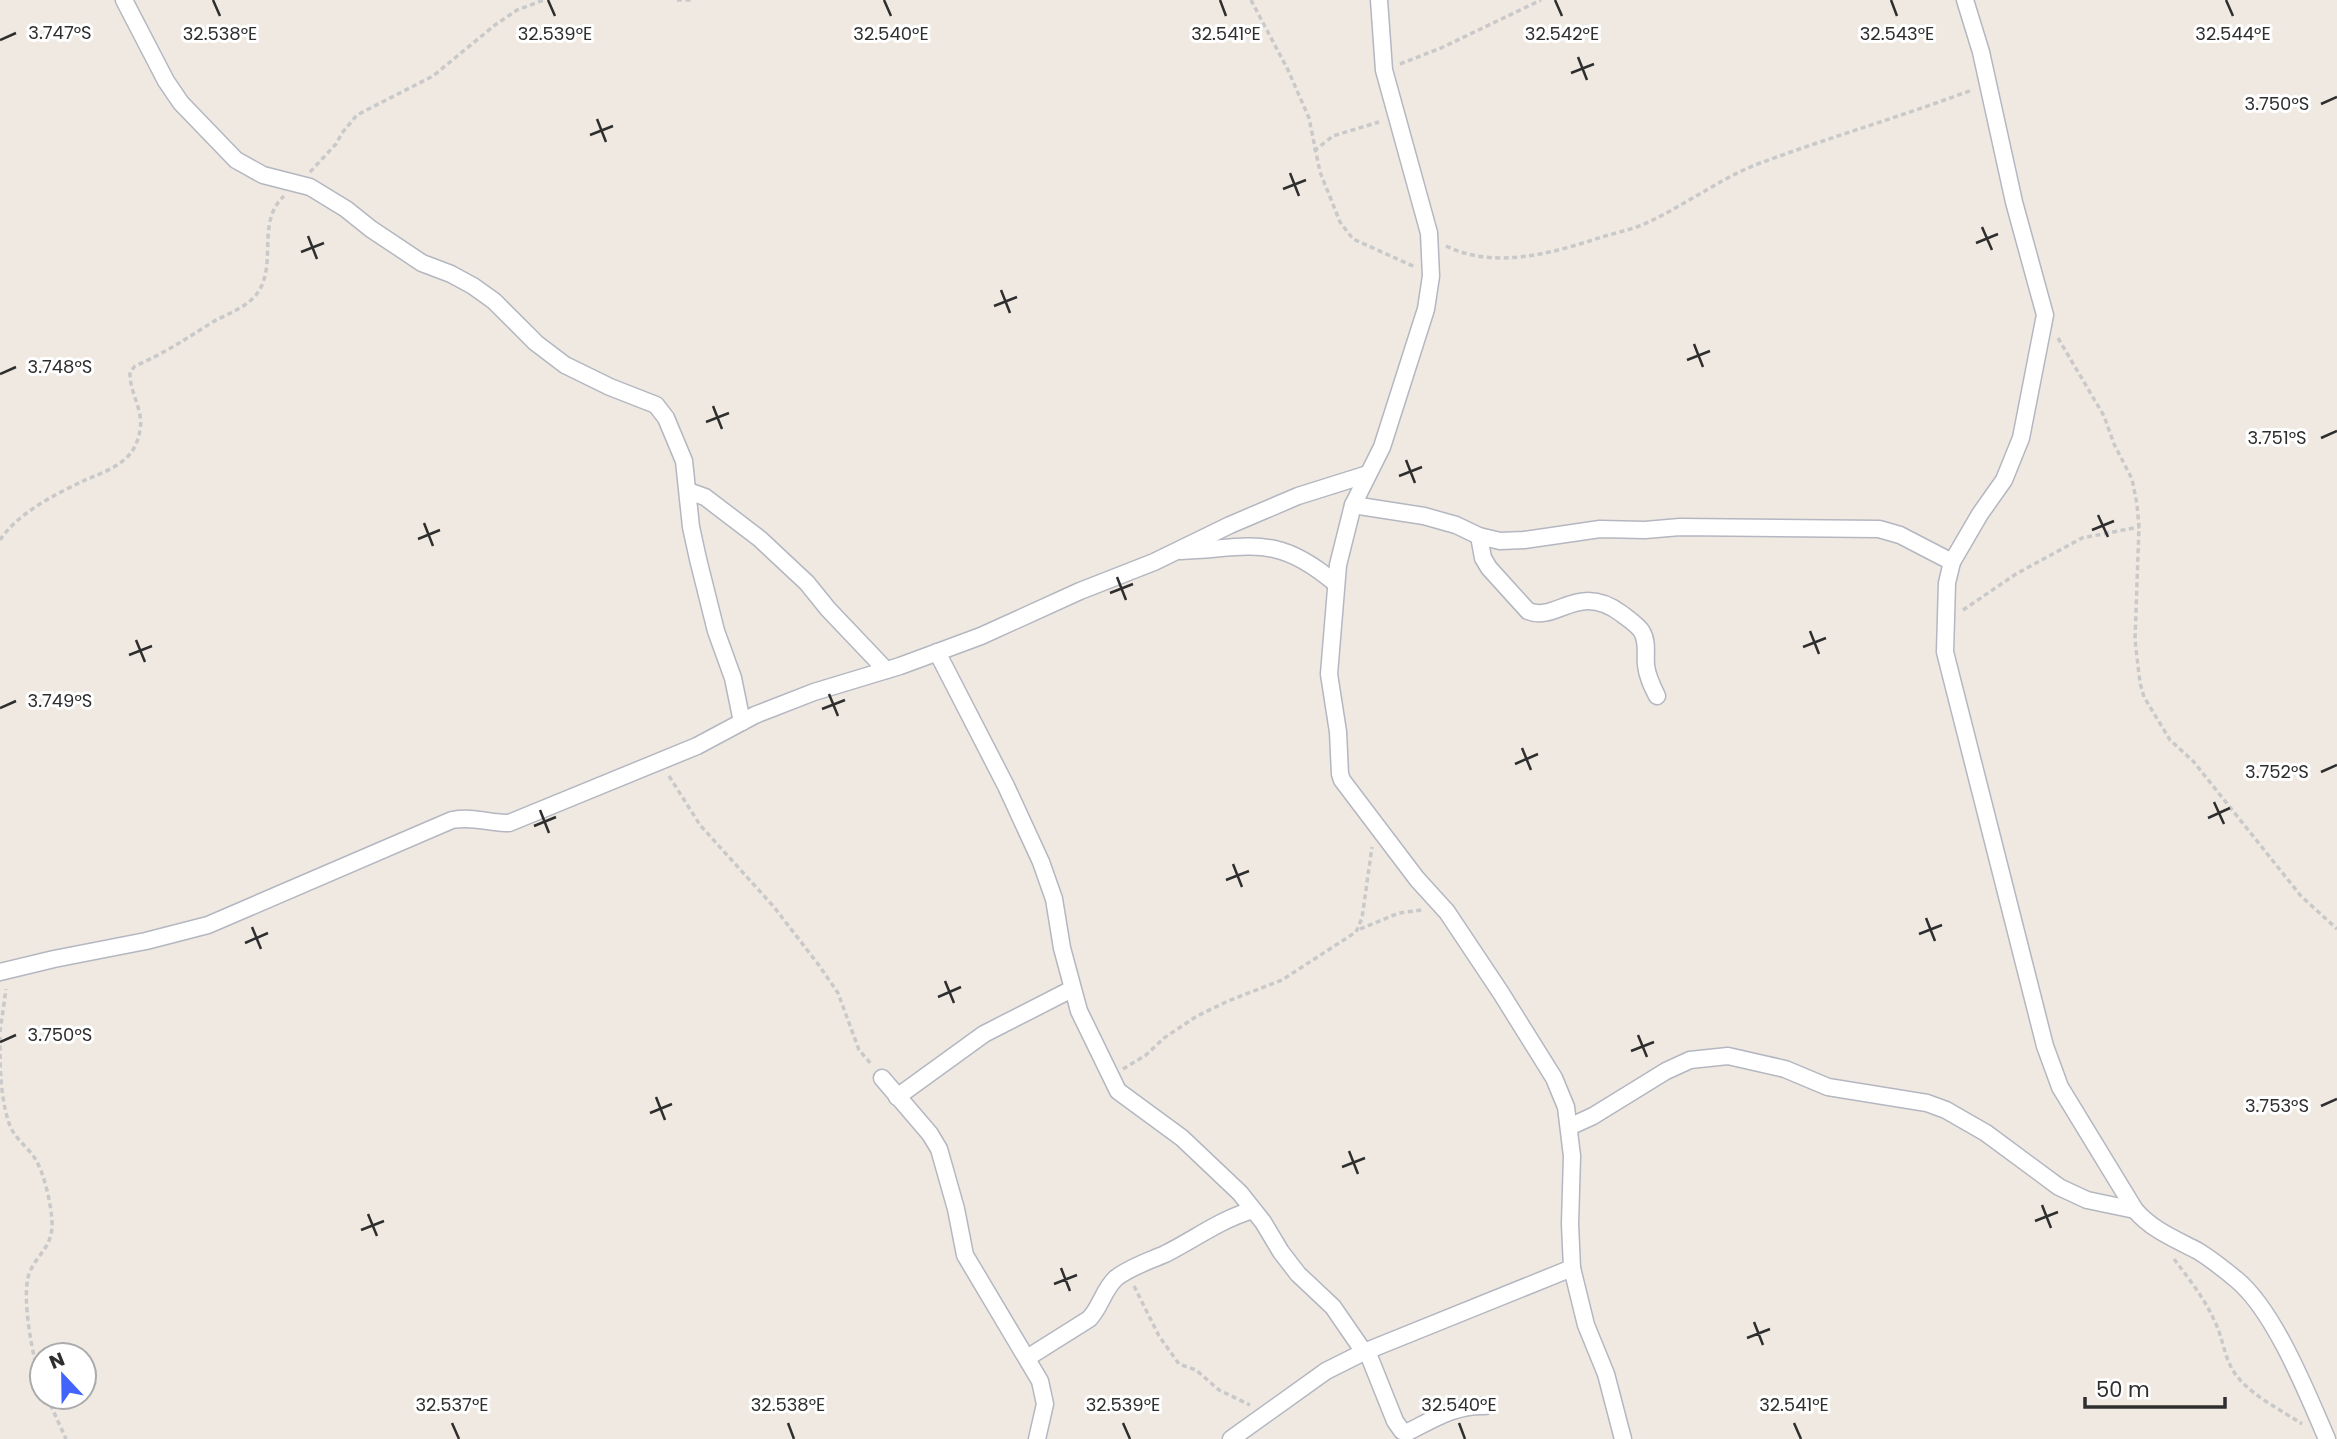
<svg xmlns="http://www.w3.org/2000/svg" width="2337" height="1439" viewBox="0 0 2337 1439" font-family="Poppins,sans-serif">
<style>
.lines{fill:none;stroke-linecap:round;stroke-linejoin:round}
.street-casing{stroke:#b4b7c1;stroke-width:19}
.path{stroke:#c9c9c9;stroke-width:3.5;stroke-dasharray:5 3.5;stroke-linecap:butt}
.street{stroke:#fff;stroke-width:16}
.ticks{fill:none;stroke:#2e2e2e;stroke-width:2.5}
.ticks-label{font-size:18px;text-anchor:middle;fill:#2e2e2e;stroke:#fff;stroke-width:6;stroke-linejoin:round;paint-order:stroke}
</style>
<rect width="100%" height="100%" fill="#efe9e1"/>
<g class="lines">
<!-- street casing -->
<g class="street-casing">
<g id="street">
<path d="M124 0 166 81 181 103 236 160 263 175 310 187 346 209 371 229 422 263 451 274 473 286 494 301 536 343 565 365 610 387 656 405 666 418 684 461 691 527 698 559 716 631 733 678 742 722"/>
<path d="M1379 0 1384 70 1429 233 1431 276 1426 309 1382 447 1353 505 1338 565 1329 674 1338 732 1340 774 1342 780 1417 879 1447 912 1501 993 1554 1078 1566 1107 1572 1156 1570 1224 1572 1268 1586 1325 1606 1374 1623 1439"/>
<path d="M1965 0 1981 52 2014 202 2045 315 2021 438 2004 480 1980 514 1952 562 1947 583 1945 652 2045 1046 2060 1087 2135 1210C2152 1230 2175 1239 2198 1251 2211 1259 2225 1270 2237 1280 2275 1312 2307 1393 2327 1439"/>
<path d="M688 491 705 497 760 539 807 583 828 609 886 670"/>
<path d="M1353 505 1424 516 1456 525 1479 536 1500 541 1524 540 1600 529 1645 530 1680 527 1879 529 1900 535 1952 562"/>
<path d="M1479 536 1483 558 1489 568 1528 611C1557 623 1578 581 1622 614 1628 619 1638 625 1642 632 1648 642 1645 654 1646 665 1647 676 1652 686 1657 696"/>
<path d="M1181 551C1251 548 1276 533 1335 583"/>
<path d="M937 652 1006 786 1041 862 1054 899 1062 948 1079 1011 1118 1091 1182 1138 1240 1193 1263 1222 1281 1252 1298 1274 1333 1307 1364 1352"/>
<path d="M0 972 54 959 146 941 208 925 452 820C474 816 488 823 509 823L697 746 755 715 814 692 900 666 981 636 1080 591 1154 562 1230 525 1298 496 1368 474"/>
<path d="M882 1078 930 1134 939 1149 956 1209 965 1255 1040 1381 1045 1404 1037 1439"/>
<path d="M897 1097 984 1034 1072 989"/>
<path d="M1569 1127 1593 1116 1666 1071 1690 1060 1728 1056 1785 1069 1828 1087 1927 1103 1946 1110 1986 1133 2059 1187 2087 1200 2135 1210"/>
<path d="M1367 1351 1395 1421 1402 1431 1408 1432C1434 1419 1455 1405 1485 1406"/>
<path d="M1027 1358 1089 1319C1101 1307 1103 1290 1116 1278 1130 1267 1149 1261 1165 1254 1195 1239 1221 1219 1253 1210"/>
<path d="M1231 1439 1326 1371 1364 1352 1572 1268"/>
</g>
</g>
<!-- path -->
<g class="path">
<path d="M677 0H693"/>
<path d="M1251 0 1288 70 1309 118 1320 172 1340 222 1353 239 1415 267"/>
<path d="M1400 64 1441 48 1541 0"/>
<path d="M1314 151 1333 136 1379 122"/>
<path d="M310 172 336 144 342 133 357 115 433 76 495 25 517 10 544 0"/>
<path d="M1446 246C1495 270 1553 253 1602 237 1615 233 1629 230 1642 225 1681 208 1716 181 1755 165 1827 138 1900 117 1972 90"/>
<path d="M2058 338 2104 416 2114 444 2132 479 2137 504 2139 527 2135 640 2140 683 2144 697 2170 740 2193 761 2301 896 2337 929"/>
<path d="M0 540C18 513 54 495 83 481 99 474 118 468 130 454 135 448 139 438 140 430 144 410 129 392 130 372L135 366C163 354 186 339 211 323 228 313 250 307 260 289 276 260 257 221 284 196"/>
<path d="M1963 610 2016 574 2082 538 2139 527"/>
<path d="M669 776 700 825 774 907 818 964 838 993 859 1050 872 1065"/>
<path d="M1360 929 1399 913 1422 910"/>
<path d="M0 1032 6 989"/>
<path d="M0 1037C0 1067 0 1098 10 1126 16 1140 29 1148 36 1160 45 1176 51 1204 52 1222 53 1248 37 1253 29 1274 21 1297 33 1362 42 1384"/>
<path d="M1123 1069 1146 1055 1164 1038 1197 1016 1228 1001 1282 980 1356 932 1362 918 1372 847"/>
<path d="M2174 1259C2189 1279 2205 1299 2215 1322 2223 1338 2224 1357 2234 1372 2249 1395 2280 1409 2302 1424"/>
<path d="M1134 1286 1159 1336 1179 1364 1196 1370 1219 1390 1250 1405"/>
<path d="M47 1397 66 1439"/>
</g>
<!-- street -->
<use href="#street" class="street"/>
</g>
<!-- ticks -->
<path class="ticks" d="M213 0 220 16M548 0 555 16M884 0 891 16M1220 0 1226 16M1555 0 1562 16M1891 0 1897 16M2226 0 2233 16M0 40 16 33M1578 57 1587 80M1571 73 1594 64M2321 104 2337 97M597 119 606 142M590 135 613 126M1290 173 1299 196M1283 189 1306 180M1982 227 1992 250M308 236 317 259M1976 243 1998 234M301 252 324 243M1001 290 1010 313M994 306 1017 297M1694 344 1703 367M1687 360 1710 351M0 374 16 367M713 406 722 429M706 422 729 413M2321 438 2337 431M1406 460 1415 483M1399 476 1422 467M2098 515 2108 537M424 523 433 546M2092 530 2114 521M418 539 440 530M1117 577 1126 600M1110 593 1133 584M1810 631 1819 654M136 640 145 662M1803 647 1826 638M129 655 152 646M829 694 838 716M0 708 16 701M822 709 845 700M1522 748 1531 770M1515 764 1538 754M2321 772 2337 765M2214 802 2224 824M540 810 549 833M2208 818 2230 808M534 826 556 817M1233 864 1242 887M1226 880 1249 871M1926 918 1935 941M252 927 261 949M1919 934 1942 925M245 943 268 933M945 981 954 1003M938 997 961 987M1638 1035 1647 1057M0 1042 16 1035M1631 1051 1654 1042M656 1097 665 1120M2321 1106 2337 1099M650 1113 672 1104M1349 1151 1358 1174M1342 1167 1365 1158M2042 1205 2051 1228M368 1214 377 1236M2035 1221 2058 1212M361 1230 384 1221M1061 1268 1070 1291M1054 1284 1077 1275M1754 1322 1763 1345M1747 1338 1770 1329M452 1423 459 1439M788 1423 794 1439M1123 1423 1130 1439M1459 1423 1465 1439M1794 1423 1801 1439"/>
<g class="ticks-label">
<text x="60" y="39">3.747°S</text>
<text x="220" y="40">32.538°E</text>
<text x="555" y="40">32.539°E</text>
<text x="891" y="40">32.540°E</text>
<text x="1226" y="40">32.541°E</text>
<text x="1562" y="40">32.542°E</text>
<text x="1897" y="40">32.543°E</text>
<text x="2233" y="40">32.544°E</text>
<text x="2277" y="110">3.750°S</text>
<text x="60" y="373">3.748°S</text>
<text x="2277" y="444">3.751°S</text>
<text x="60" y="707">3.749°S</text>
<text x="2277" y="778">3.752°S</text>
<text x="60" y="1041">3.750°S</text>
<text x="2277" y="1112">3.753°S</text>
<text x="452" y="1411">32.537°E</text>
<text x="788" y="1411">32.538°E</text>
<text x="1123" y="1411">32.539°E</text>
<text x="1459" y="1411">32.540°E</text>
<text x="1794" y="1411">32.541°E</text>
</g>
<!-- north arrow -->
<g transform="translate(63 1376) rotate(338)"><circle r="33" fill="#ffffff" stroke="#ababab" stroke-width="2"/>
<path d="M0-5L12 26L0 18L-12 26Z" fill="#4264fb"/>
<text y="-10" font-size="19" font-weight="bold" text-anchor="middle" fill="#2e2e2e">N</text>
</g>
<!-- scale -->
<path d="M2085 1397v10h140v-10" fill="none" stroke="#2e2e2e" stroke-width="3.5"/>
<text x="2096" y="1397" font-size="21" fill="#2e2e2e" stroke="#ffffff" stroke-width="5" paint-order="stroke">50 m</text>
</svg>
